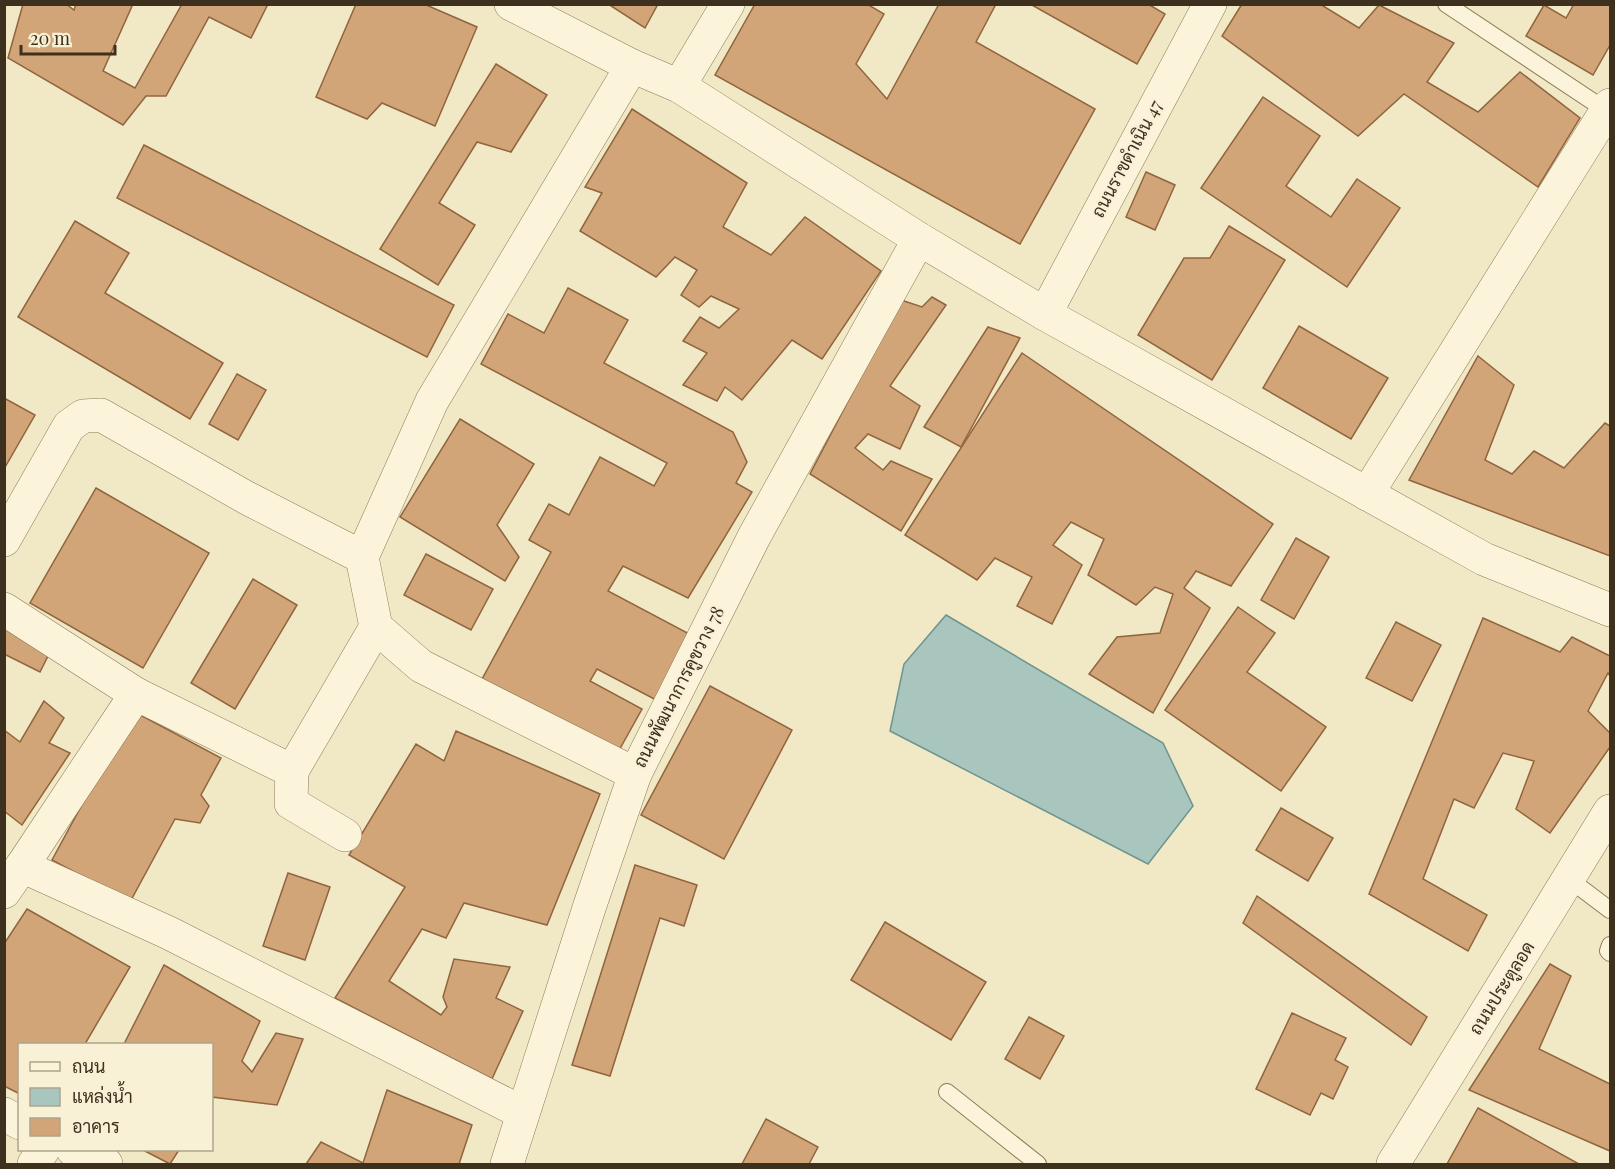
<svg xmlns="http://www.w3.org/2000/svg" width="1615" height="1169" viewBox="0 0 1615 1169" font-family="'Playfair Display',Sarabun,serif">
<style>
.water{fill:#a8c5be;stroke:#6d948e;stroke-width:1.5}
.building{fill:#d2a579;stroke:#90653e;stroke-width:1.5}
.lines{fill:none;stroke-linecap:round;stroke-linejoin:round}
.service-casing{stroke:#8f7a5a;stroke-width:18}
.minor-casing{stroke:#8f7a5a;stroke-width:34}
.tertiary-casing{stroke:#8f7a5a;stroke-width:34}
.service{stroke:#fbf4da;stroke-width:16}
.minor{stroke:#fbf4da;stroke-width:33}
.tertiary{stroke:#fbf4da;stroke-width:33}
.labels{text-anchor:middle;stroke-width:4.5;stroke-linejoin:round;paint-order:stroke}
.street-label{font-size:18px;fill:#3e301f;stroke:#f8f1d6}
</style>
<rect width="100%" height="100%" fill="#f1e8c6"/>
<!-- water -->
<path class="water" d="M946 615 1163 743 1193 806 1148 864 890 731 904 664Z"/>
<!-- building -->
<g class="building">
<path d="M23 4H66L74 10 76 4H133L103 71 135 88 182 4H268L251 38 209 17 166 96H146L123 125 8 58Z"/>
<path d="M356 4H424L477 27 435 126 382 103 367 119 316 97Z"/>
<path d="M608 4H658L645 28Z"/>
<path d="M755 4H867L884 14 856 64 887 99 939 4H996L976 42 1095 109 1020 244 715 75Z"/>
<path d="M1030 4H1148L1165 14 1137 64Z"/>
<path d="M1242 4H1320L1359 28 1379 5 1454 43 1427 82 1478 112 1520 72 1580 118 1538 187 1404 94 1358 136 1222 36Z"/>
<path d="M1574 4H1610V45L1593 75 1526 36 1544 5 1566 18Z"/>
<path d="M496 64 547 95 511 152 477 142 439 203 475 225 438 285 380 249Z"/>
<path d="M1263 97 1320 136 1286 186 1331 217 1357 179 1400 208 1347 287 1201 188Z"/>
<path d="M632 109 747 183 723 227 771 255 805 217 881 271 822 359 792 340 742 400 725 387 717 401 683 385 707 353 683 341 700 317 719 328 739 309 711 296 699 307 681 295 697 270 675 257 656 277 580 231 602 193 585 187Z"/>
<path d="M144 145 454 305 427 357 117 198Z"/>
<path d="M1146 172 1175 185 1155 230 1126 217Z"/>
<path d="M75 221 129 253 105 293 223 363 190 419 18 317Z"/>
<path d="M1229 226 1285 260 1212 380 1138 335 1184 258H1210Z"/>
<path d="M568 288 628 320 604 363 733 432 747 462 736 483 752 492 688 598 623 566 608 591 695 637 660 702 597 669 590 681 642 709 617 754 481 681 551 552 529 540 549 504 569 515 600 457 654 486 667 463 481 364 508 314 544 333Z"/>
<path d="M932 297 946 305 890 386 920 406 900 449 868 434 855 448 883 470 891 461 932 479 901 531 810 474 901 300 922 307Z"/>
<path d="M1299 326 1388 378 1351 439 1263 388Z"/>
<path d="M988 327 1020 338 961 447 924 427Z"/>
<path d="M1022 353 1273 524 1231 586 1196 571 1184 588 1210 608 1153 713 1089 674 1117 637 1160 633 1173 594 1155 587 1136 605 1088 575 1104 539 1071 522 1053 545 1082 565 1052 624 1017 606 1032 577 995 558 977 580 905 535Z"/>
<path d="M1478 356 1514 385 1485 460 1512 474 1534 451 1564 468 1605 423 1610 426V556L1409 480Z"/>
<path d="M237 374 266 390 238 440 209 424Z"/>
<path d="M4 398 35 415 4 469Z"/>
<path d="M460 419 534 464 497 525 519 557 505 581 400 517Z"/>
<path d="M96 488 209 553 143 668 30 603Z"/>
<path d="M1296 538 1329 557 1294 619 1261 600Z"/>
<path d="M426 554 493 589 471 630 404 595Z"/>
<path d="M253 579 297 605 235 709 191 683Z"/>
<path d="M1238 607 1275 633 1247 672 1326 727 1281 791 1165 710Z"/>
<path d="M1483 618 1560 652 1572 637 1610 656V676L1608 673 1588 711 1610 733V747L1550 833 1516 809 1534 761 1503 753 1474 808 1454 799 1423 879 1487 915 1468 951 1369 894Z"/>
<path d="M1396 622 1441 645 1412 701 1366 678Z"/>
<path d="M4 624 52 648 40 672 4 654Z"/>
<path d="M710 686 792 730 724 859 641 815Z"/>
<path d="M44 701 64 718 49 743 70 753 22 825 4 811V730L20 742Z"/>
<path d="M133 711 221 758 201 795 209 806 200 823 175 819 130 902 52 860Z"/>
<path d="M456 731 600 794 547 925 464 903 446 938 422 929 389 981 441 1015 447 1007 443 997 454 959 510 967 496 998 523 1011 492 1079 335 998 405 887 349 855 416 744 444 761Z"/>
<path d="M1281 808 1333 838 1308 881 1256 850Z"/>
<path d="M635 865 697 885 684 926 660 918 610 1076 572 1065Z"/>
<path d="M288 873 330 887 305 960 263 946Z"/>
<path d="M1257 896 1427 1017 1411 1045 1243 923Z"/>
<path d="M27 909 130 967 85 1044H20V1094L4 1086V944Z"/>
<path d="M885 922 986 982 951 1040 851 980Z"/>
<path d="M1550 964 1571 976 1539 1049 1610 1084V1151L1469 1090Z"/>
<path d="M164 965 260 1021 242 1061 252 1072 276 1033 303 1039 277 1105 212 1097V1044H124Z"/>
<path d="M1292 1013 1346 1038 1335 1060 1348 1067 1333 1099 1321 1093 1310 1115 1256 1089Z"/>
<path d="M1029 1017 1064 1036 1040 1079 1005 1059Z"/>
<path d="M387 1090 472 1125 459 1164H306L321 1142 363 1163Z"/>
<path d="M1478 1108 1579 1164H1447Z"/>
<path d="M766 1119 818 1147 809 1164H742Z"/>
<path d="M143 1150H179L170 1164Z"/>
</g>
<g class="lines">
<!-- service casing -->
<g class="service-casing">
<g id="service">
<path d="M1446 4 1607 111"/>
<path d="M1569 879 1610 910"/>
<path d="M1610 945 1608 951 1610 953"/>
<path d="M947 1092 1038 1164"/>
</g>
</g>
<!-- minor casing -->
<g class="minor-casing">
<g id="minor">
<path d="M679 86 728 4"/>
<path d="M1045 314 1210 4"/>
<path d="M1367 494 1610 105"/>
<path d="M4 540 69 426 83 416 101 415 247 498 362 557 376 627 421 666 635 774"/>
<path d="M362 557 432 401 632 66"/>
<path d="M4 609 136 694 292 771 376 627"/>
<path d="M292 771 291 803 345 835"/>
<path d="M22 866 136 694"/>
<path d="M4 892 22 866 169 933 523 1113"/>
<path d="M4 1114 20 1123"/>
<path d="M73 1150 106 1164"/>
<path d="M34 1164 43 1150"/>
<path d="M507 1164 590 905 635 774 755 535 919 239"/>
</g>
</g>
<!-- tertiary casing -->
<g class="tertiary-casing">
<g id="tertiary">
<path d="M511 4 632 66 679 86 919 239 1045 314 1484 559 1610 610"/>
<path d="M1393 1164 1610 811"/>
</g>
</g>
<!-- service -->
<use href="#service" class="service"/>
<!-- minor -->
<use href="#minor" class="minor"/>
<!-- tertiary -->
<use href="#tertiary" class="tertiary"/>
</g>
<g class="labels">
<!-- street labels -->
<g class="street-label">
<text transform="translate(1127 159) rotate(-62)" y="6">ถนนราขดำเนิน 47</text>
<text transform="translate(679 687) rotate(-63)" y="6">ถนนพัฒนาการคูขวาง 78</text>
<text transform="translate(1502 988) rotate(-58)" y="6">ถนนประตูลอด</text>
</g>
</g>
<!-- border -->
<rect width="1615" height="1169" fill="none" stroke="#3e301f" stroke-width="12"/>
<!-- legend -->
<rect x="18" y="1043" width="195" height="108" fill="#f8f1d6" stroke="#aea48d" stroke-width="1.5"/>
<rect x="30" y="1062" width="30" height="9" fill="#fbf4da" stroke="#aea48d" stroke-width="1.5"/>
<text x="72" y="1073" font-size="18" fill="#3e301f">ถนน</text>
<rect x="30" y="1088" width="30" height="18" fill="#a8c5be" stroke="#aea48d" stroke-width="1.5"/>
<text x="72" y="1103" font-size="18" fill="#3e301f">แหล่งน้ำ</text>
<rect x="30" y="1118" width="30" height="18" fill="#d2a579" stroke="#aea48d" stroke-width="1.5"/>
<text x="72" y="1133" font-size="18" fill="#3e301f">อาคาร</text>
<!-- scale -->
<path d="M21 45v9h94v-9" fill="none" stroke="#3e301f" stroke-width="3"/>
<text x="30" y="45" font-size="18" fill="#3e301f" stroke="#f8f1d6" stroke-width="4.5" paint-order="stroke">20 m</text>
</svg>
